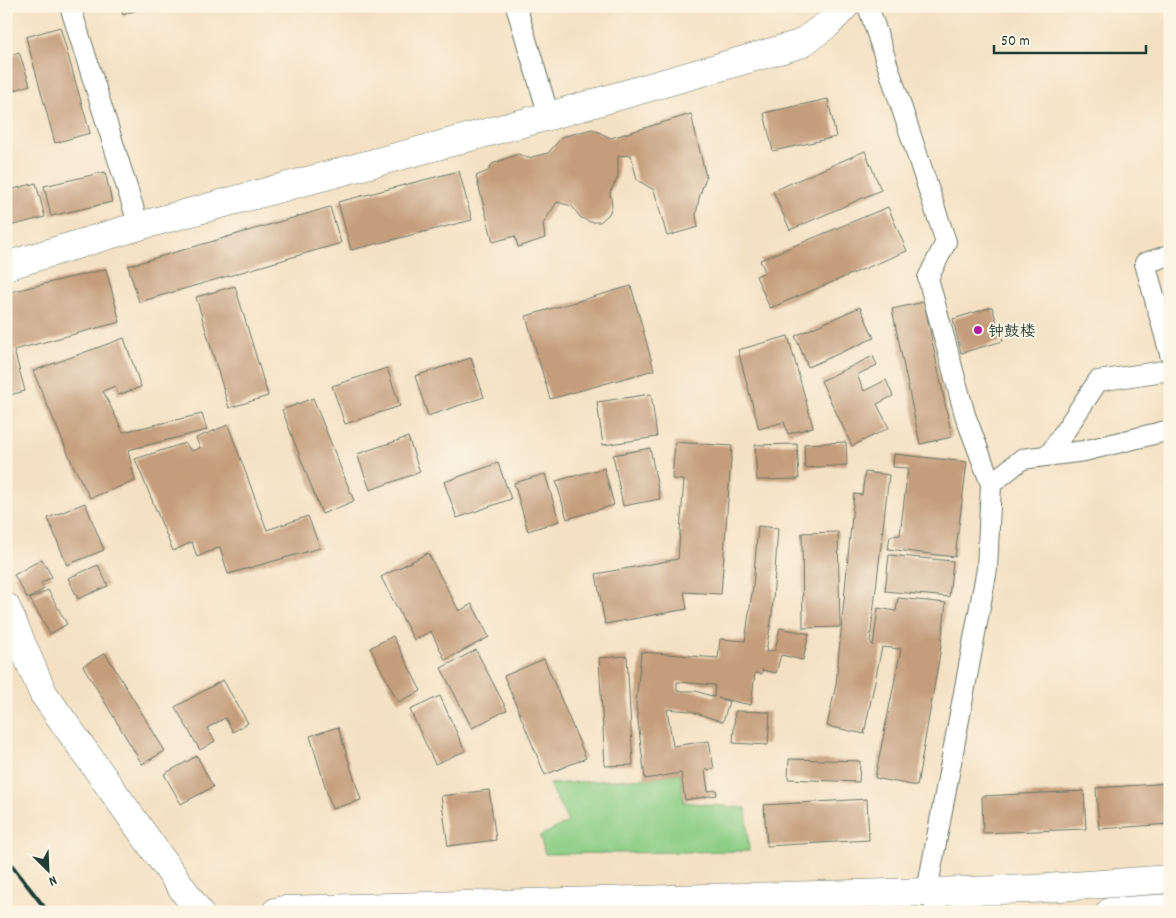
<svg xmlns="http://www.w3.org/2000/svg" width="1176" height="918" viewBox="0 0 1176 918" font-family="Dekko,'LXGW WenKai TC',sans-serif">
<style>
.green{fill:#8bcd85;stroke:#55855c}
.building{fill:#c49d7c;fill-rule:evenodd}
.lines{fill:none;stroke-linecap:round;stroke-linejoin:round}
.street-casing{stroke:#6a7666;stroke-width:22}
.secondary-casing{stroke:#6a7666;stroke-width:29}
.primary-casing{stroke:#6a7666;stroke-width:29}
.street{stroke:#fff;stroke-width:20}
.secondary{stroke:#fff;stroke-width:28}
.primary{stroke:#fff;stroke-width:28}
.rail{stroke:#1f3d34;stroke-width:4}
.poi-dot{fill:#b5179e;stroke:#fcf5e5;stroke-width:2}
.labels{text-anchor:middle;stroke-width:4;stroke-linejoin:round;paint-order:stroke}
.poi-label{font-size:16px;fill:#1f3d34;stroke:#fcf5e5;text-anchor:start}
</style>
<rect width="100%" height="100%" fill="#fcf5e5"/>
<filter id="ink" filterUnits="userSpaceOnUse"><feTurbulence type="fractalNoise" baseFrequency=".02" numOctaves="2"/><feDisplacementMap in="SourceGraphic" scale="10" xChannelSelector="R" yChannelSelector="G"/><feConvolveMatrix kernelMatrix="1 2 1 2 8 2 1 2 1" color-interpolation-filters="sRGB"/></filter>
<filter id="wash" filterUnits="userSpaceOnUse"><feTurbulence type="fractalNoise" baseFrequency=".0096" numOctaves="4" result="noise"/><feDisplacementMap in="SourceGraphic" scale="20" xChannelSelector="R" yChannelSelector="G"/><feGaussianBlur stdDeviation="1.12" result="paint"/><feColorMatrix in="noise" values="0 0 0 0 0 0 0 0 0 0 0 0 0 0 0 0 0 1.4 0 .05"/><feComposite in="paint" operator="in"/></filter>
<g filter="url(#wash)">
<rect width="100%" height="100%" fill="#f4e1c4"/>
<!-- green -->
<path class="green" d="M680 773 684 802 746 808 749 851 545 854 540 836 568 822 549 784 647 778Z"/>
<g id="blocks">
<!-- building -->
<g class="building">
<path d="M120 6H147L123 15Z"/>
<path d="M60 27 90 133 55 143 26 37Z"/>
<path d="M19 52 30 85 6 93V57Z"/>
<path d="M828 99 836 137 773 151 764 113Z"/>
<path d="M691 114 706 177 699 198 696 215 698 227 667 236 654 190 637 180 631 155 618 156V177L610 192 612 206 609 214 600 222H590L580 217 572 206 557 202 543 224 545 238 518 247 515 236 493 242 476 176 488 171 492 164 518 154 528 158 548 153 562 137 592 129 611 138Z"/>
<path d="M865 151 881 190 790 230 773 191Z"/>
<path d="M459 171 472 220 351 250 338 202Z"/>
<path d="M105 172 112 202 51 216 44 186Z"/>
<path d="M36 183 45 217 6 227V191Z"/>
<path d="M330 207 341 243 139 302 128 266Z"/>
<path d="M888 207 907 251 770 308 756 276 765 272 760 260Z"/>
<path d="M106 269 120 322 14 350 25 391 6 396V293Z"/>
<path d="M235 286 268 396 229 408 196 297Z"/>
<path d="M631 286 654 370 550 399 526 316Z"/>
<path d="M924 302 952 437 920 444 892 309Z"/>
<path d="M860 307 874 338 808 367 795 336Z"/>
<path d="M992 307 1003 341 961 353 953 319Z"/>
<path d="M788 336 813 427 788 434 784 422 759 429 738 350Z"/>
<path d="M124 338 141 387 118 395 115 386 103 391 123 432 202 414 207 430 128 450 135 481 90 498 72 463 33 371Z"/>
<path d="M873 356 877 365 857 375 864 391 886 380 893 396 877 404 889 428 852 446 821 381Z"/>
<path d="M471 358 484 397 428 416 415 376Z"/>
<path d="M387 368 400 406 345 424 332 386Z"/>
<path d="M651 394 657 437 603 445 597 402Z"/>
<path d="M313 398 354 501 322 514 282 410Z"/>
<path d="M228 425 267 530 308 516 320 548 228 574 220 547 197 557 192 542 173 551 135 459 185 443 191 451 200 448 196 438Z"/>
<path d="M408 437 420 472 370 490 357 454Z"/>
<path d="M675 442 732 446 721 594 684 592 687 609 605 624 596 574 678 559 684 480 672 479Z"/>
<path d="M846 442 847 465 805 468 804 444Z"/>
<path d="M797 444 799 479 757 480 755 445Z"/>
<path d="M650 448 660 499 623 506 613 455Z"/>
<path d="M894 454 967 462 955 557 888 549 890 536 900 535 908 468 893 467Z"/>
<path d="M498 463 511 499 457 518 444 482Z"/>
<path d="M604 468 614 505 567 519 556 481Z"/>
<path d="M865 472 889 475 870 641 873 646 878 608 896 611 898 598 946 603 940 653 917 786 875 778 901 649 882 647 864 734 827 726 836 684 854 494 862 495Z"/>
<path d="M545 474 559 521 528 531 514 483Z"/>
<path d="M85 503 104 550 67 565 48 518Z"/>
<path d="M758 526 778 528 772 615 766 652 775 650 780 628 809 634 803 660 781 655 776 673 762 670V674L755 673 751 705 718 698 729 701 723 722 690 711 667 709 673 746 709 741 714 769 705 770 708 791 716 790 717 795 685 800 681 773 645 779 636 705 641 652 718 658 720 639 745 641 753 586ZM677 682 715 685 714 697 696 691H677Z"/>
<path d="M838 532 840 627 803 628 802 533Z"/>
<path d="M428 553 459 611 472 604 489 637 445 660 431 631 414 640 381 577Z"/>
<path d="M889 555 953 561 949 597 885 591Z"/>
<path d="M42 559 52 577 41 583 44 589 28 599 14 575Z"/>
<path d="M98 565 108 586 78 599 68 578Z"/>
<path d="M48 590 67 624 50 634 30 599Z"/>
<path d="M393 636 421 691 398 702 370 648Z"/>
<path d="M476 650 507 710 472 728 441 668Z"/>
<path d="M105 653 165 751 142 764 83 666Z"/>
<path d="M627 656 633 765 605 766 599 658Z"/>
<path d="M544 659 586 758 545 775 504 676Z"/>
<path d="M223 680 248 723 233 732 225 718 207 728 215 741 200 750 175 707Z"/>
<path d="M440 696 465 751 435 764 410 710Z"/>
<path d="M735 711 770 712 768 745 733 743Z"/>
<path d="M338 727 361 800 332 809 310 736Z"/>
<path d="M197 756 213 787 181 804 164 774Z"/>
<path d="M789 759 860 761 859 782 788 779Z"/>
<path d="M1170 783V824L1099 829 1096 788Z"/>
<path d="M489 790 496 840 448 846 441 796Z"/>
<path d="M1084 791 1086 829 983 833 982 796Z"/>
<path d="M867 799 869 840 767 846 764 805Z"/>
</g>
</g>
</g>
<g filter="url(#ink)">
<use href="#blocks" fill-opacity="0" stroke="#6a7666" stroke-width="1"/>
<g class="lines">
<!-- street casing -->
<g class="street-casing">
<g id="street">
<path d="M70 6 139 226"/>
<path d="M516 6 549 116"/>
<path d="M868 6 946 242 928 278 965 415 991 484 987 569 927 891 939 912"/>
<path d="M1170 255 1145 263 1170 354"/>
<path d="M1049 455 1098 381 1170 370"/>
<path d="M991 484 1022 459 1084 451 1170 430"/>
</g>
</g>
<!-- secondary casing -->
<g class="secondary-casing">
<g id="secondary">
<path d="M6 266 139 226 549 116 800 44 828 24 845 6"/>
<path d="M276 912 283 910 1032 889 1170 879"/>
<path d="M1110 912 1170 908"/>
</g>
</g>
<!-- primary casing -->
<g class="primary-casing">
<path id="primary" d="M6 607 43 693 199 912"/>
</g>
<!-- street -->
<use href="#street" class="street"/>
<!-- secondary -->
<use href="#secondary" class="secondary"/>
<!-- primary -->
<use href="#primary" class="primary"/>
<!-- rail -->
<path class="rail" d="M6 858 48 912"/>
</g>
</g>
<!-- markers -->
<circle class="poi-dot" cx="978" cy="330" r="5"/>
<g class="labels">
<!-- poi labels -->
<g class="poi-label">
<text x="988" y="336">钟鼓楼</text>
</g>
</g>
<!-- margin -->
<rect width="1176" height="918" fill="none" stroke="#fcf5e5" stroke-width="25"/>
<!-- north arrow -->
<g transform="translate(48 870) rotate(156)" stroke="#fcf5e5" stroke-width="4" paint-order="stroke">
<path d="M0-4L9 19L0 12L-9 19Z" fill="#1f3d34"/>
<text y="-8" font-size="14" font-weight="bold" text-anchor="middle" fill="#1f3d34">N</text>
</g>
<!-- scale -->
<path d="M994 45v8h152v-8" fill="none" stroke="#1f3d34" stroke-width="2.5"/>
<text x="1001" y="45" font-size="15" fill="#1f3d34" stroke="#fcf5e5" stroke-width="4" paint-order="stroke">50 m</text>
</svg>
